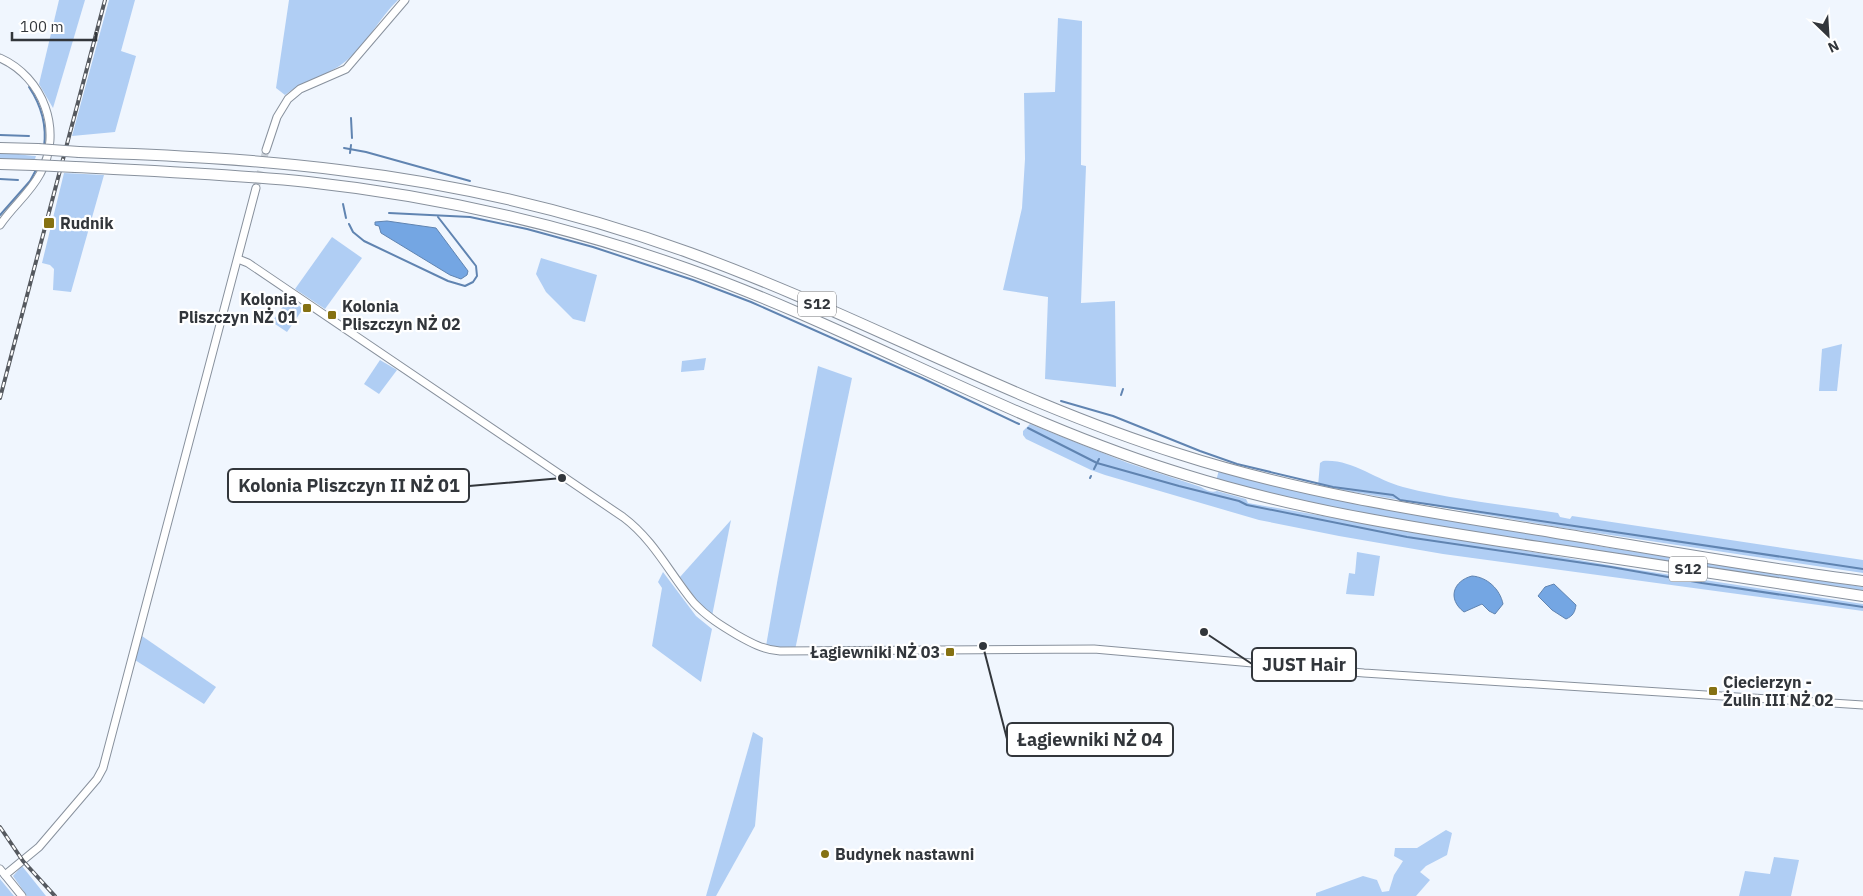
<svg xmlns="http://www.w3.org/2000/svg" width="1863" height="896" viewBox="0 0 1863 896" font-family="'IBM Plex Sans',sans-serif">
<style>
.green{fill:#b0cef4}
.water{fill:#74a6e3;stroke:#6084b1}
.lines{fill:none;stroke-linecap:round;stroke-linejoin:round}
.stream{stroke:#6084b1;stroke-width:2}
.tertiary-tunnel{stroke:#cad0d7;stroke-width:7;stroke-dasharray:7 3.5;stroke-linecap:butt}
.tertiary-casing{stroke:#88919d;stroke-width:9}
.motorway-casing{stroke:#88919d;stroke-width:12}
.tertiary{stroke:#fff;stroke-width:7}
.motorway{stroke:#fff;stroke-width:10}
.rail-casing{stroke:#55595f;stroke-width:4}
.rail{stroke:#fff;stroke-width:2;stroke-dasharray:5.5;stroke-linecap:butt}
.motorway-bridge-casing{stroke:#88919d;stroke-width:12;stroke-linecap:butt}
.motorway-bridge{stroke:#fff;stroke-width:10}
.poi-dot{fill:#857112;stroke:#fff;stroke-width:2}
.labels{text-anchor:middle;stroke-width:4.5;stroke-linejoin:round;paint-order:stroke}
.shield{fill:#fff;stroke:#707276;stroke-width:1}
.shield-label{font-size:15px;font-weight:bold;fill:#32363b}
.poi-label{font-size:16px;font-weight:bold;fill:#32363b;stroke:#fff;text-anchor:start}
.leader{fill:none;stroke:#32363b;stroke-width:2}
.callout-dot{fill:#32363b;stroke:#fff;stroke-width:2}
.callout{fill:#fff;stroke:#32363b;stroke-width:2}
.callout-label{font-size:18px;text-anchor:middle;font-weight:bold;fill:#32363b}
</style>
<rect width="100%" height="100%" fill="#f0f6fe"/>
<!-- green -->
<g class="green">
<path d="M59 0H85L53 108 39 84Z"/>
<path d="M109 0H135L121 51 136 56 115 132 72 136Z"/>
<path d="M289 0H398C379 18 367 44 346 61 328 76 304 80 285 95L276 88Z"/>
<path d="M1058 18 1082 21 1081 165 1086 166 1081 303 1115 301 1116 387 1045 379 1048 297 1003 290 1022 208 1025 159 1024 93 1055 92Z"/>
<path d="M0 151C13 152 24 156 36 156L35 159 0 160Z"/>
<path d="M64 173 104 175 71 292 53 290 54 269 50 265 42 263Z"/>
<path d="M332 237 362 258 325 309 295 289Z"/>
<path d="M541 258 597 275 585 322 573 319 546 292 536 274Z"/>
<path d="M289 298 303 309 287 332 272 322Z"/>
<path d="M1842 344 1837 391H1819L1822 349Z"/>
<path d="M706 358 704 370 681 372 682 361Z"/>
<path d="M380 360 397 370 379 394 364 384Z"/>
<path d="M818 366 852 378 795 650 766 646 778 577Z"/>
<path d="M1030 424 1128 463 1201 487C1206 490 1211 493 1217 491L1246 499 1248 503 1626 568 1863 604V611L1443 554 1339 536 1259 520 1105 475 1091 470 1026 439 1023 435V431Z"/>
<path d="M1323 461C1353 459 1375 480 1403 487 1453 500 1507 505 1558 513L1560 517 1570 519 1572 516 1863 560V573L1557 527 1318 486 1320 463Z"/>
<path d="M1219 470 1604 547 1863 587V591L1381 519 1216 481Z"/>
<path d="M731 520 712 616 701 606 680 577Z"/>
<path d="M1357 552 1380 556 1374 596 1346 594 1349 573 1355 574Z"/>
<path d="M663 572 696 616 712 629 701 682 652 646 662 588 658 582Z"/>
<path d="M142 636 216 687 204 704 135 660Z"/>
<path d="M753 732 763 738 755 826 716 896H706Z"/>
<path d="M1446 830 1452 833 1447 855 1426 866 1420 872 1430 880 1416 896H1316V893L1363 876 1377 880 1382 892 1389 891 1394 875 1403 861 1394 856 1395 848H1417Z"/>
<path d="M1774 857 1799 860 1791 896H1739L1745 871 1770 874Z"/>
<path d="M22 866 46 896H27L13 876Z"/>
<path d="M0 879 14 896H0Z"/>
</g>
<!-- water -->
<g class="water">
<path d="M387 221 436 228 468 271 467 275 461 279 450 275 381 233 379 226 375 225V222Z"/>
<path d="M1472 576C1487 577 1500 589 1503 604L1495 614 1489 611 1482 604 1464 612C1447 599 1453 581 1472 576Z"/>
<path d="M1554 584 1576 605C1575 612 1573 616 1566 619L1552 610 1538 596 1545 587Z"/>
</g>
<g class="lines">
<!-- stream -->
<g class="stream">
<path d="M29 87C41 105 47 125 44 147"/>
<path d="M351 118 352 138"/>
<path d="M0 135 29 136"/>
<path d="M344 148 366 152 470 181"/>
<path d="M350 153 351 145"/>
<path d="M0 179 18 180"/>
<path d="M343 204 346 218"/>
<path d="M389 213 470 217 527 229 593 247 693 280 751 302 922 378 1019 424"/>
<path d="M0 215 30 181 37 168"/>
<path d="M349 224 353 232 364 241 448 281 465 286 473 282 477 276 476 266 438 217"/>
<path d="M1121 395 1123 389"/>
<path d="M1061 401 1113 416 1200 451 1237 464 1333 487 1393 495 1400 500 1863 569"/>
<path d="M1028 428 1097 463 1179 486 1239 501 1247 505 1407 537 1611 567 1702 583 1863 607"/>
<path d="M1094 469 1099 459"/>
<path d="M1090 478 1091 476"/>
</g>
<!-- tertiary-tunnel -->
<path class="tertiary-tunnel" d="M256 188 266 150"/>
<!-- tertiary casing -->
<g class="tertiary-casing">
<g id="tertiary">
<path d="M0 58C43 77 64 131 40 174 30 193 12 207 0 225"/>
<path d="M266 150 277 117 288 99 300 89 346 69 405 0"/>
<path d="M238 259 248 263 623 517C654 540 670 574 694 603 707 617 722 626 737 635 751 643 764 650 780 651L1094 649 1364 673 1863 705"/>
<path d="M0 869 22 896"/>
<path d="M5 875 39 847 97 779 103 768 256 188"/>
</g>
</g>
<!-- motorway casing -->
<g class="motorway-casing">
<g id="motorway">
<path d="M0 148 38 149"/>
<path d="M79 152C166 155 253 159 339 170 458 184 577 212 690 253 856 313 1010 401 1179 454 1300 493 1426 512 1551 532 1655 549 1759 568 1863 581"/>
<path d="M0 164 34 165"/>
<path d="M75 167C153 171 231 174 308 182 437 196 565 225 688 269 857 329 1013 423 1186 475 1308 513 1434 531 1559 550 1661 565 1762 581 1863 596"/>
</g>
</g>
<!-- tertiary -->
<use href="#tertiary" class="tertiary"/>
<!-- motorway -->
<use href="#motorway" class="motorway"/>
<!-- rail casing -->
<g class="rail-casing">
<g id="rail">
<path d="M0 398 105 0"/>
<path d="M0 827 23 861 55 896"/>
</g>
</g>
<!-- rail -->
<use href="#rail" class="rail"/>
<!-- motorway-bridge casing -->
<g class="motorway-bridge-casing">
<g id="motorway-bridge">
<path d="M38 149 79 152"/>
<path d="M34 165 75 167"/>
</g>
</g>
<!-- motorway-bridge -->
<use href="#motorway-bridge" class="motorway-bridge"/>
</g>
<!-- markers -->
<g class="poi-dot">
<rect x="43" y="217" width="12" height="12" rx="2.5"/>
<rect x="302" y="303" width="10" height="10" rx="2.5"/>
<rect x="327" y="310" width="10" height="10" rx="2.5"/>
<rect x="945" y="647" width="10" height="10" rx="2.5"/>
<rect x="1708" y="686" width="10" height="10" rx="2.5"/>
<circle cx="825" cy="854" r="5"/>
</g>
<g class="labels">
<!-- shield labels -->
<g class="shield">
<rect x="798" y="291.5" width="38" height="25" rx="4"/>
<rect x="1669" y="556.5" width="38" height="25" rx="4"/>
</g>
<g class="shield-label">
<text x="817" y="309">S12</text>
<text x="1688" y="574">S12</text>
</g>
<!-- poi labels -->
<g class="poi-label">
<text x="60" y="229">Rudnik</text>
<text x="297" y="305" text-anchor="end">Kolonia<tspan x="297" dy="18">Pliszczyn NŻ 01</tspan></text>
<text x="342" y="312">Kolonia<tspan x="342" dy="18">Pliszczyn NŻ 02</tspan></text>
<text x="940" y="658" text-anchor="end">Łagiewniki NŻ 03</text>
<text x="1723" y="688">Ciecierzyn -<tspan x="1723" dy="18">Żulin III NŻ 02</tspan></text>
<text x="835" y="860">Budynek nastawni</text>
</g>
</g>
<!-- callouts -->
<path class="leader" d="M562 478L469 486M1204 632L1252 664M983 646L1007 739"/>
<g class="callout-dot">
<circle cx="562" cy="478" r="5"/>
<circle cx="1204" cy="632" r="5"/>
<circle cx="983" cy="646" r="5"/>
</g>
<g class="callout">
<rect x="228" y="469" width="241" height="33" rx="5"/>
<rect x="1252" y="648" width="104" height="33" rx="5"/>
<rect x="1007" y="723" width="166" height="33" rx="5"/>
</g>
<g class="callout-label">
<text x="349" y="492">Kolonia Pliszczyn II NŻ 01</text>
<text x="1304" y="671">JUST Hair</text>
<text x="1090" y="746">Łagiewniki NŻ 04</text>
</g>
<!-- north arrow -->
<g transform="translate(1828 35) rotate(155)" stroke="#ffffff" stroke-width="4" paint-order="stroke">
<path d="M0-4L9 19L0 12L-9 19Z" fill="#32363b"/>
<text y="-8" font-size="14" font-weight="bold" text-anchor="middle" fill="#32363b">N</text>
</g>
<!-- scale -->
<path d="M12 32v8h84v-8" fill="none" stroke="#32363b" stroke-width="2.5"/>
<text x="20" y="32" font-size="15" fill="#32363b" stroke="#ffffff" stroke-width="4" paint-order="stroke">100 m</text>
</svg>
